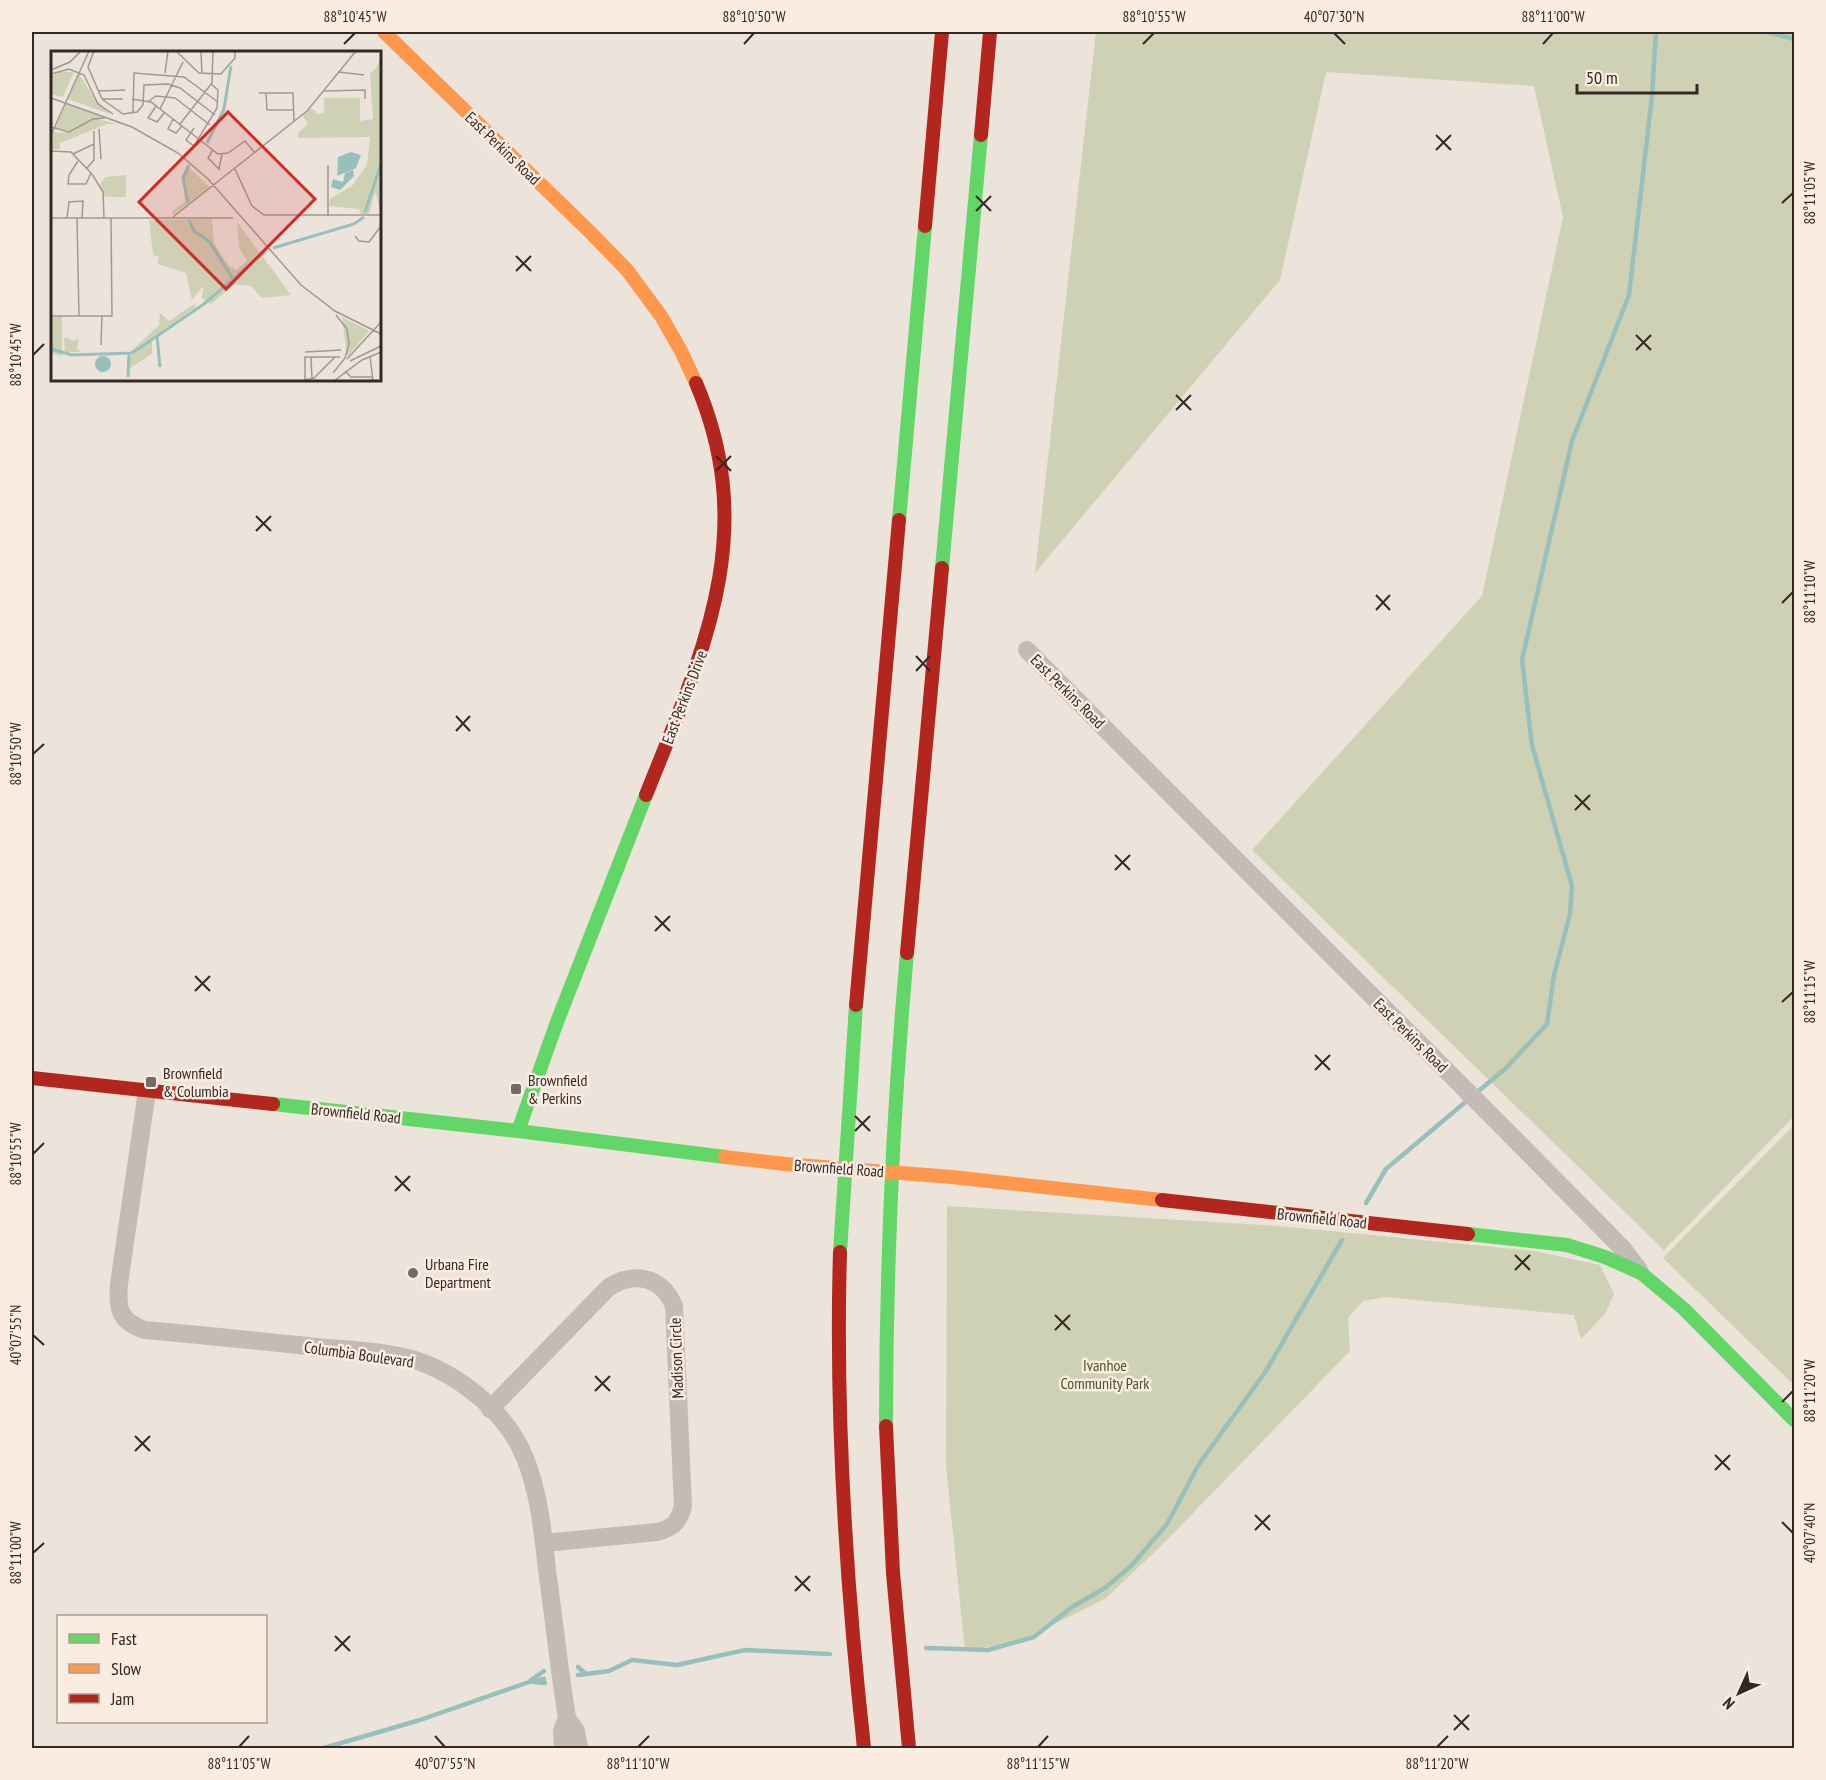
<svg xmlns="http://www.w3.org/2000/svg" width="1826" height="1780" viewBox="0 0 1826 1780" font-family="'PT Sans Narrow',sans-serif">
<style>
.green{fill:#ced1b4}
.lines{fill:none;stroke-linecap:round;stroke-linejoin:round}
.stream{stroke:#97c0bc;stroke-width:4.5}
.street{stroke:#c4bbb6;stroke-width:18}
.fast{stroke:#63d668;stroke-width:14}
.slow{stroke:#ff974d;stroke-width:14}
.jam{stroke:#b3261e;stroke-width:14}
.ticks{fill:none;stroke:#342824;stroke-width:2}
.poi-dot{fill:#746964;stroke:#faece1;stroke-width:2}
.labels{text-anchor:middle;stroke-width:5;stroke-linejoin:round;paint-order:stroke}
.street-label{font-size:16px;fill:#342824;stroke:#faece1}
.poi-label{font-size:16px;fill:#342824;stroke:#faece1;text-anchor:start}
.park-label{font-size:16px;fill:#475426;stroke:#faece1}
.inset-river{fill:none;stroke:#97c0bc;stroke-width:3}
.inset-road{fill:none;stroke:#a29892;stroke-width:1.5}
.view{fill:#d62828;fill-opacity:0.15;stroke:#d62828;stroke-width:3}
.inset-edge{fill:none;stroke:#342824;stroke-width:3}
.neatline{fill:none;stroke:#342824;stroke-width:2}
.ticks-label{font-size:15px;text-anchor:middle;fill:#342824}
</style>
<rect width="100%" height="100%" fill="#ece3db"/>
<!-- green -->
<g class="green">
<path d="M1096 32H1794V1116L1664 1250 1252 850 1482 596 1563 217 1534 86 1326 72 1280 280 1035 573Z"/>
<path d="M1794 1125V1385L1663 1258Z"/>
<path d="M947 1206 1280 1226 1534 1251 1600 1265 1614 1294 1605 1314 1581 1339 1574 1315 1386 1297 1363 1301 1348 1318 1350 1351 1162 1545 1105 1599 1020 1641 965 1651 946 1466Z"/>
</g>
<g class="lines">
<!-- stream -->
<g class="stream">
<path d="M1767 32 1794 39"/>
<path d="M1475 1094 1506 1068 1547 1024 1554 975 1570 914 1572 886 1532 745 1522 660 1572 441 1629 295 1652 96 1656 32"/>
<path d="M1366 1203 1386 1169 1469 1099"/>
<path d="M926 1648 988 1650 1034 1637 1072 1607 1105 1588 1132 1565 1167 1524 1199 1464 1266 1371 1342 1240"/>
<path d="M578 1667 585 1673"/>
<path d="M578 1675 609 1671 632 1660 677 1665 745 1650 830 1654"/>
<path d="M531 1680 544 1671"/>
<path d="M534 1682 545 1683"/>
<path d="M324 1748 420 1720 529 1682 544 1679"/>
</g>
<!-- street -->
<g class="street">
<path d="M1027 650C1225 850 1426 1048 1623 1249L1639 1270"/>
<path d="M147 1091 119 1284C117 1309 119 1321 145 1330 203 1335 260 1341 317 1347 351 1350 389 1351 421 1362 464 1378 508 1415 525 1458 539 1492 543 1533 547 1570 554 1619 559 1669 567 1718L576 1731 579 1748"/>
<path d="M490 1409 609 1287C635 1271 662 1277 674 1306L683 1506C679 1522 673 1528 657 1532L544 1543"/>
<path d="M563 1748 562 1731 567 1718"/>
</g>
<!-- fast -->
<g class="fast">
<path d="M899 520 925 226"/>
<path d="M942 568 981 135"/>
<path d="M273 1104 518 1131 725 1157"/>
<path d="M518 1131 557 1022 646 795"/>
<path d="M1468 1234 1567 1245 1605 1257 1641 1273 1684 1309 1794 1420"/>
<path d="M840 1252 856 1005"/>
<path d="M886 1426C886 1268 893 1110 907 953"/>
</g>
<!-- slow -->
<g class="slow">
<path d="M384 32 590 232 627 270 661 316 681 351 696 383"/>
<path d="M725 1157 785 1164 952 1177 1162 1200"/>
</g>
<!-- jam -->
<g class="jam">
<path d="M981 135 990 32"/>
<path d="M925 226 942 32"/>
<path d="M646 795C702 654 761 535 696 383"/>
<path d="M907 953 942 568"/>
<path d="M856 1005 899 520"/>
<path d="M32 1078 273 1104"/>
<path d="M1162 1200 1468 1234"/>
<path d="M840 1252C835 1418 846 1583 864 1748"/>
<path d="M886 1426 893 1573 909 1748"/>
</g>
</g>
<!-- ticks -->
<path class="ticks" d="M1334 33 1345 44M344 44 355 33M744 44 754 33M1143 44 1154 33M1543 44 1553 33M1436 135 1451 150M1436 150 1451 135M976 196 991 211M1782 203 1793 193M976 211 991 196M516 256 531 271M516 271 531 256M1636 335 1651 350M1636 350 1651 335M33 355 44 344M1176 395 1191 410M1176 410 1191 395M716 456 731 471M716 471 731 456M256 516 271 531M256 531 271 516M1376 595 1390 610M1782 603 1793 592M1376 610 1390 595M916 656 930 671M916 671 930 656M456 716 470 731M456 731 470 716M33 754 44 744M1575 795 1590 810M1575 810 1590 795M1115 855 1130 870M1115 870 1130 855M655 916 670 931M655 931 670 916M195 976 210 991M195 991 210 976M1782 1002 1793 992M1315 1055 1330 1070M1315 1070 1330 1055M855 1116 870 1131M855 1131 870 1116M33 1154 44 1143M395 1176 410 1191M395 1191 410 1176M1515 1255 1530 1270M1515 1270 1530 1255M1055 1315 1070 1330M1055 1330 1070 1315M33 1335 44 1345M595 1376 610 1391M595 1391 610 1376M1782 1402 1793 1391M135 1436 150 1451M135 1451 150 1436M1715 1455 1730 1470M1715 1470 1730 1455M1255 1515 1270 1530M1782 1522 1793 1533M1255 1530 1270 1515M33 1553 44 1543M795 1576 810 1591M795 1591 810 1576M335 1636 350 1651M335 1651 350 1636M1454 1715 1469 1730M1454 1730 1469 1715M435 1736 445 1747M239 1747 249 1736M638 1747 649 1736M1038 1747 1048 1736M1437 1747 1448 1736"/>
<!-- markers -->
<g class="poi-dot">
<rect x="145" y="1076" width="12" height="12" rx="3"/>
<rect x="510" y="1083" width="12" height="12" rx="3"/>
<circle cx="413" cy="1273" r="6"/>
</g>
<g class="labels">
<!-- street labels -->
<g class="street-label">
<text transform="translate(503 148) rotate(44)" y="6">East Perkins Road</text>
<text transform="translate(1068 691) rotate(45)" y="6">East Perkins Road</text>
<text transform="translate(684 697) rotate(-69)" y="6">East Perkins Drive</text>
<text transform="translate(1411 1035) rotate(45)" y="6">East Perkins Road</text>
<text transform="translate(356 1113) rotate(6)" y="6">Brownfield Road</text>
<text transform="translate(839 1168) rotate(4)" y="6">Brownfield Road</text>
<text transform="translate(1322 1218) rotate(6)" y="6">Brownfield Road</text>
<text transform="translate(359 1354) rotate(8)" y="6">Columbia Boulevard</text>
<text transform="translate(676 1358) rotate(-92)" y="6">Madison Circle</text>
</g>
<!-- poi labels -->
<g class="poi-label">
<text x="163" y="1079">Brownfield<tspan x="163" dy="18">&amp; Columbia</tspan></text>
<text x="528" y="1086">Brownfield<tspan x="528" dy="18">&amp; Perkins</tspan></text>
<text x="425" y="1270">Urbana Fire<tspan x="425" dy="18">Department</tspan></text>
</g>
<!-- park labels -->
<g class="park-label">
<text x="1105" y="1371">Ivanhoe<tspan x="1105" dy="18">Community Park</tspan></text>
</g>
</g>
<!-- overview -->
<g transform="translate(51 51)">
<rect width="330" height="330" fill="#ece3db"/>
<path d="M330 7V162L324 141 318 163H310L308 158 278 155 279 148 301 135 316 114 319 86 247 87V82L257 73 252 65 260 57 267 63 273 62V47H309V70L322 68 319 21 323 20ZM9 21H23L12 46 0 43V25ZM28 23 42 45 59 63 17 48ZM15 53 54 66 21 80 4 77ZM46 68 66 73H56L9 92V98H0L2 81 12 82ZM136 115 159 136 122 164 121 160 134 151 132 124ZM75 124V146H54L49 133 54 126ZM161 168 163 192 177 214 185 219 196 210 188 197 186 171 240 244 211 247 200 235 184 233 160 253 151 247 152 235 141 249 135 222 107 213V207H112L102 204 98 169ZM143 253 145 256 78 302 108 274 109 262 118 270ZM11 265V305L0 302V266ZM291 266 318 280 296 306ZM13 286 23 290 28 287 26 298 31 301H14ZM101 290V303L79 317V305Z" fill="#ced1b4"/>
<path d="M300 101 310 104 305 117 286 125 287 106ZM302 119 303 125 289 139 280 136 282 128 292 131 294 122ZM44 313a8 8 0 1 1 16 0a8 8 0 1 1-16 0Z" fill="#97c0bc"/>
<path class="inset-river" d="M156 92 173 58 180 15M137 152 132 127 138 114M314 161 330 113M138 169 143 180 158 190 182 228M222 197 303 173 313 166M106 285 109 316M0 298 21 304 81 302 153 253 215 200M77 326 78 303"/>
<path class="inset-road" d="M43 0 37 16 51 48 72 63 86 61 92 54 93 34 117 33 129 37 164 64M125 0 148 22 170 23 184 7V0M150 0 151 23M0 19 19 11 30 0M288 21 313 24M114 22 117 0M0 23 18 18 33 24 47 53 62 63M48 40 74 39M273 40 314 39V48M208 42H242L243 70M215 42 216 59H243M0 47 81 76 127 102 157 128 250 234 284 260 330 283M51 48H72M81 48 100 51 167 103 177 102 194 90 204 102M98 50 105 45 124 47 159 74M105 55 97 67 106 71 113 62M109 58 132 11M82 61 83 22 133 26 167 51M122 68 117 78 125 82 131 75M129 73 161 32 162 0M0 76 18 81 42 68 54 67M143 77 135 89 143 95 166 57 167 39 160 33M48 78 50 108M0 84 38 0M162 99 157 107 168 118 171 103M0 100 20 101 41 123 52 141 53 167M22 103 43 93M27 110 18 124 17 133H35L40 122M35 118 43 109V80M184 118 201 155 213 164H330M277 165V114M122 166 256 60 305 0M0 167H182M16 167 18 151 32 150 31 167M26 167 28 265M304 185 308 190 318 191 330 175M0 265H61L60 167M50 294 51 265M254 301 290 299M254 305V330M319 305 322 330M254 306H289M260 306 261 328M296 308 330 271M299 310 330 295M294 320 300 326H322M282 322 294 307 298 293 296 278 285 264M254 329 263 327 284 306M283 330 311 309 330 301"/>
<path class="view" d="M177 61 264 148 175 238 88 151Z"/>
<rect width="330" height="330" class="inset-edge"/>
</g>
<!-- border -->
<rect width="1826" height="1780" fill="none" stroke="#faece1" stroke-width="66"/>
<!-- legend -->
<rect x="57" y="1615" width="210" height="108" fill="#faece1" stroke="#ab9e95" stroke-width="1.5"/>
<rect x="69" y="1634" width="30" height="9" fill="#63d668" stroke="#ab9e95" stroke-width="1.5"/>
<text x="111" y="1645" font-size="18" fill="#342824">Fast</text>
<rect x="69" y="1664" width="30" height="9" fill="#ff974d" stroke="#ab9e95" stroke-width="1.5"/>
<text x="111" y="1675" font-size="18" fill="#342824">Slow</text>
<rect x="69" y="1694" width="30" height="9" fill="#b3261e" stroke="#ab9e95" stroke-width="1.5"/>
<text x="111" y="1705" font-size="18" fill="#342824">Jam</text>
<!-- north arrow -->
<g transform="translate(1739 1693) rotate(225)" stroke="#faece1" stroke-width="4.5" paint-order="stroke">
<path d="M0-4.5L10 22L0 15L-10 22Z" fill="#342824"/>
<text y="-9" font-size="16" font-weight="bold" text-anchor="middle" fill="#342824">N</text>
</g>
<!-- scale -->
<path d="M1577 84v9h120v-9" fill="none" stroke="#342824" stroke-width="3"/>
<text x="1586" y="84" font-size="18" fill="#342824" stroke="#faece1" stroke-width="4.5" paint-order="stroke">50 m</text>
<rect x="33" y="33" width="1760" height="1714" class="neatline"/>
<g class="ticks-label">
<text x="355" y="22">88°10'45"W</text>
<text x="754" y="22">88°10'50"W</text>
<text x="1154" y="22">88°10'55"W</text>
<text x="1334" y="22">40°07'30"N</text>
<text x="1553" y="22">88°11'00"W</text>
<text transform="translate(1810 193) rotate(-90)" y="5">88°11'05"W</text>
<text transform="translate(16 355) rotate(-90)" y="5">88°10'45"W</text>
<text transform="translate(1810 592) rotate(-90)" y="5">88°11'10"W</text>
<text transform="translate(16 754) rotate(-90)" y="5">88°10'50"W</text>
<text transform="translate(1810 992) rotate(-90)" y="5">88°11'15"W</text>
<text transform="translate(16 1154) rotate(-90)" y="5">88°10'55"W</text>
<text transform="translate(16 1335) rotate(-90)" y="5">40°07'55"N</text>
<text transform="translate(1810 1391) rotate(-90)" y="5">88°11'20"W</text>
<text transform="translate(1810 1533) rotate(-90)" y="5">40°07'40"N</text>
<text transform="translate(16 1553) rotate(-90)" y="5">88°11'00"W</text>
<text x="239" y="1769">88°11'05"W</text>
<text x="445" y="1769">40°07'55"N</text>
<text x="638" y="1769">88°11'10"W</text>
<text x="1038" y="1769">88°11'15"W</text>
<text x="1437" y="1769">88°11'20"W</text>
</g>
</svg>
